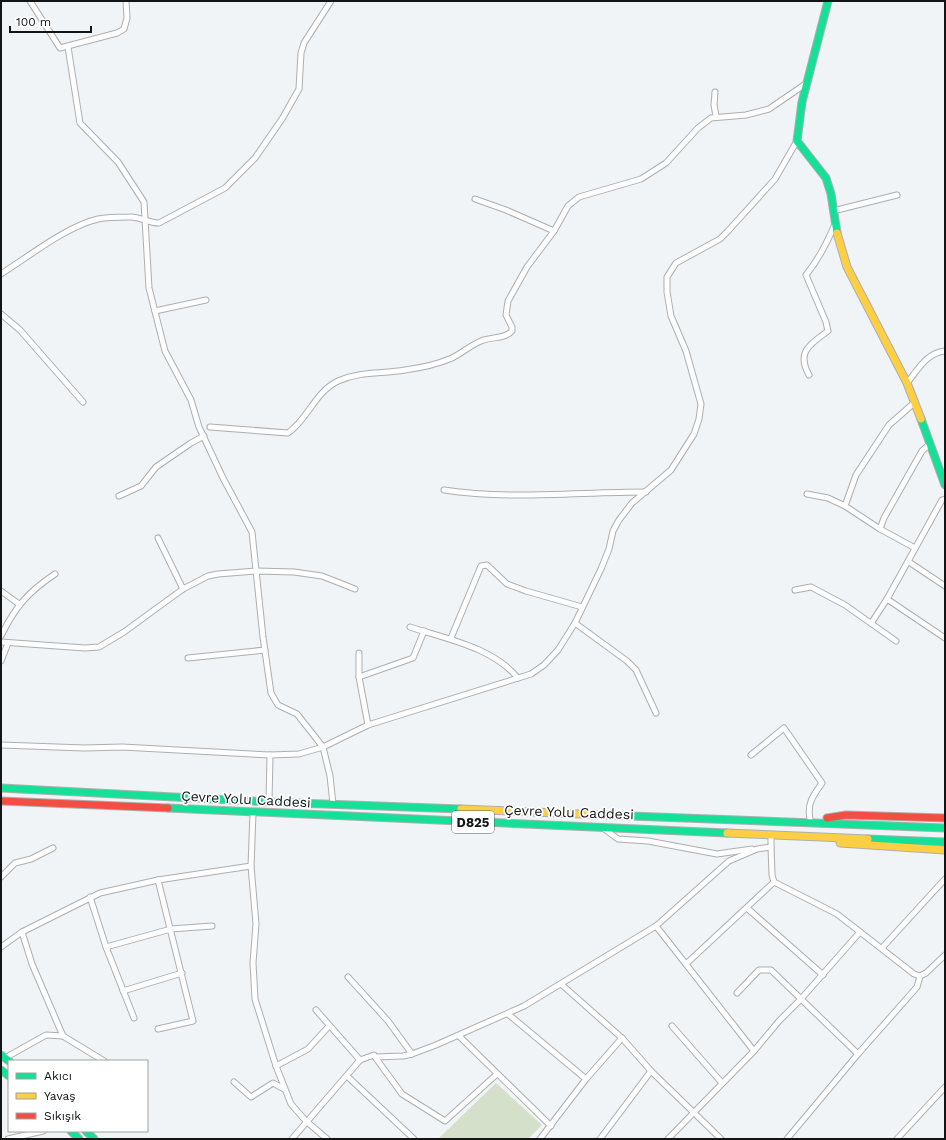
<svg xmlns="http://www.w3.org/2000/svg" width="946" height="1140" viewBox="0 0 946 1140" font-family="'Work Sans',sans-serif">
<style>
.green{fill:#d4e0c9}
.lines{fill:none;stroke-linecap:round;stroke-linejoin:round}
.street-casing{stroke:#acafb1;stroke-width:7}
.fast-casing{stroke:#acafb1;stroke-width:9}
.slow-casing{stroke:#acafb1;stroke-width:9}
.jam-casing{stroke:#acafb1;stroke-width:9}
.street{stroke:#fdfdfe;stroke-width:5}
.fast{stroke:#16e098;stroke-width:7}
.slow{stroke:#ffcf43;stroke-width:7}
.jam{stroke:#f24e42;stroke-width:7}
.labels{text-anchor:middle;stroke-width:3.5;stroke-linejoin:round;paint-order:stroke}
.shield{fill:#fff;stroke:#595a5c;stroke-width:1}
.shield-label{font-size:13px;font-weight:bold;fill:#121416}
.street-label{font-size:14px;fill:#121416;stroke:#fff}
</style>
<rect width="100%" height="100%" fill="#f1f4f7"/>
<!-- green -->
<path class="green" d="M496 1083 542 1125 528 1139H438Z"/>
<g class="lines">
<!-- street casing -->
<g class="street-casing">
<g id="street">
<path d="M30 1 60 48 117 33 124 29 127 18 126 1"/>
<path d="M68 47 80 123 118 162 144 202 149 288 165 351 191 400 199 427 223 478 252 532 263 637 271 693 278 705 297 714 323 747 330 776 333 804"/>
<path d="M715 92 714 105 716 116"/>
<path d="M475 199 506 210 554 231"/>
<path d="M833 211 897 195"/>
<path d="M1 274C28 257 67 226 98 219 107 217 119 217 129 217 139 216 148 223 159 223L225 188 255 158 282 119 299 89 301 53 304 43 331 1"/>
<path d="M155 311 206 300"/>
<path d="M1 314 20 330 83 402"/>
<path d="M809 375C796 352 810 344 828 331L826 322 806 275C819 259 827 243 835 224"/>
<path d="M907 383C918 370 926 353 945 351"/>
<path d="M210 427 288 433C308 419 315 392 338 381 360 371 382 374 405 370 420 368 438 364 452 358 462 353 471 345 481 341 492 336 503 340 512 331V327L506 315 508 301 527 267 554 231 568 206 579 197 641 179 666 163 698 128 711 118 746 115 769 109 807 83"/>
<path d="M444 490C511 500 578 492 646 492"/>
<path d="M807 494 828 498 845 506 880 529 915 548"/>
<path d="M119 496 141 486 156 467 191 443 204 436"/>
<path d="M845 506 856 475 889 425 914 403"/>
<path d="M880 529 884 518 922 451 930 444"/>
<path d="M158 538 183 589"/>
<path d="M909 562 945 586"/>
<path d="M795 590 811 587 845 605 896 641"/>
<path d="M1 591 19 604"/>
<path d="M887 599 945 638"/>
<path d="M872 622 887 599 942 500 945 499"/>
<path d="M575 623 627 661 636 670 656 713"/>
<path d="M410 627C447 639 492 647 518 678"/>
<path d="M1 636C15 607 28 592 55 574"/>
<path d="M451 638 481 566 487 565 507 584 526 591 582 607"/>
<path d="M1 642 85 648 99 647 124 632 183 589 208 576 218 574 256 571 294 572 322 576 355 589"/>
<path d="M359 653V677L368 725"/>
<path d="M188 658 265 650"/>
<path d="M1 661 8 643"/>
<path d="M359 677 413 658 424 631"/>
<path d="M1 745 84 748 122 747 270 755"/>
<path d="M751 755 784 728 822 783C813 796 807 803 810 819"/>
<path d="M269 802 270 755 299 754 323 747 368 725 531 674 544 665 558 650 575 623 601 569 609 549 613 531 619 520 632 503 671 470 694 434 699 419 701 404 686 351 671 316 667 292V277L676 263 720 239 728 231 775 179 797 141"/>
<path d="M253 813 251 866 256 924 253 963 255 999 276 1066 291 1104 306 1121 327 1139"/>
<path d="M603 828 618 839 648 841 717 854 752 849"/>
<path d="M771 847 772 875 774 882 837 914 914 974 920 976 926 973 945 955"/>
<path d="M1 877 15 863 31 859 53 848"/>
<path d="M90 897 106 947 134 1018"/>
<path d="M747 908 823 975"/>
<path d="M656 926 754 1051"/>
<path d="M22 932 32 964 63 1036"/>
<path d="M1 947 22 932 100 893 158 880 251 866"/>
<path d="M106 947 171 929 212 926"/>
<path d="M882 948 945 879"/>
<path d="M686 964 774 882"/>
<path d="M348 977 388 1021 412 1054"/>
<path d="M561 984 622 1038 651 1071 721 1139"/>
<path d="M123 991 182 973"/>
<path d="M737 993 759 970H771L858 1054 917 987 920 976"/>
<path d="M316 1010 360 1060"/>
<path d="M508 1014 586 1079"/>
<path d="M672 1026 722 1083"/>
<path d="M158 1029 193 1021 158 880"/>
<path d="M459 1036 551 1126"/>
<path d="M375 1057 402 1094 445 1121 497 1074"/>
<path d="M5 1058 46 1035 63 1036 104 1061"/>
<path d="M276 1066 308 1049 329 1026"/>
<path d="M347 1076 414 1139"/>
<path d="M234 1082 251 1097 273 1083 284 1089"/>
<path d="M8 1139 43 1131"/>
<path d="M292 1139 360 1060 374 1055 375 1057 403 1056 412 1054 436 1045 524 1006 656 926 729 861 757 849 771 847V835"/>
<path d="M540 1139 586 1079 622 1038"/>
<path d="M600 1139 651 1071"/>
<path d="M668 1139 754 1051 779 1021 801 999 860 932"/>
<path d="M787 1139 858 1054"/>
<path d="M897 1139 945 1087"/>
</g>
</g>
<!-- fast casing -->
<g class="fast-casing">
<g id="fast">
<path d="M828 1 802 102 797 141 826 178 831 194 837 233"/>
<path d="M921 419 945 485"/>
<path d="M1 788 269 802 461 809"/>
<path d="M168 808 727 833"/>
<path d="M630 816 945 828"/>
<path d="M868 839 945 842"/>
<path d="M1 1055 9 1061"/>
<path d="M1 1070 9 1076"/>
<path d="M71 1131 79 1139"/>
<path d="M86 1131 94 1139"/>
</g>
</g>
<!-- slow casing -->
<g class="slow-casing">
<g id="slow">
<path d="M837 233 847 267 907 383 921 419"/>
<path d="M461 809 630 816"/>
<path d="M727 833 868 839"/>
<path d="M840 843 945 850"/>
</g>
</g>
<!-- jam casing -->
<g class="jam-casing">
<g id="jam">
<path d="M1 801 168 808"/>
<path d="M827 818 846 815 945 818"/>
</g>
</g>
<!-- street -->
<use href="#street" class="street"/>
<!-- fast -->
<use href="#fast" class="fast"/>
<!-- slow -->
<use href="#slow" class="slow"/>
<!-- jam -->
<use href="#jam" class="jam"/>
</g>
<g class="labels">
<!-- shield labels -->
<rect class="shield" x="452" y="811" width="42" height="22" rx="3"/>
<g class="shield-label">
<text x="473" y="827">D825</text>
</g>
<!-- street labels -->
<g class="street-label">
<text transform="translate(246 799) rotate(3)" y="5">Çevre Yolu Caddesi</text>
<text transform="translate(569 812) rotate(2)" y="5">Çevre Yolu Caddesi</text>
</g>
</g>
<!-- border -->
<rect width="946" height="1140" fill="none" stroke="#121416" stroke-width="4"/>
<!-- legend -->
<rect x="8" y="1060" width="140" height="72" fill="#ffffff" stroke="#a0a1a2"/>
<rect x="16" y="1073" width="20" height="6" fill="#16e098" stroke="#a0a1a2"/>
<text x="44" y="1080" font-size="12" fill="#121416">Akıcı</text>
<rect x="16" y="1093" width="20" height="6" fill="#ffcf43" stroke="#a0a1a2"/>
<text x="44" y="1100" font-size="12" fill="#121416">Yavaş</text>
<rect x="16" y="1113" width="20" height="6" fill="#f24e42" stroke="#a0a1a2"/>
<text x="44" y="1120" font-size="12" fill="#121416">Sıkışık</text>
<!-- scale -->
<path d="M10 26v6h81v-6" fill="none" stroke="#121416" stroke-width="2"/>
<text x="16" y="26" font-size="12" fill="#121416" stroke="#ffffff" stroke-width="3" paint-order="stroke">100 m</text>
</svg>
